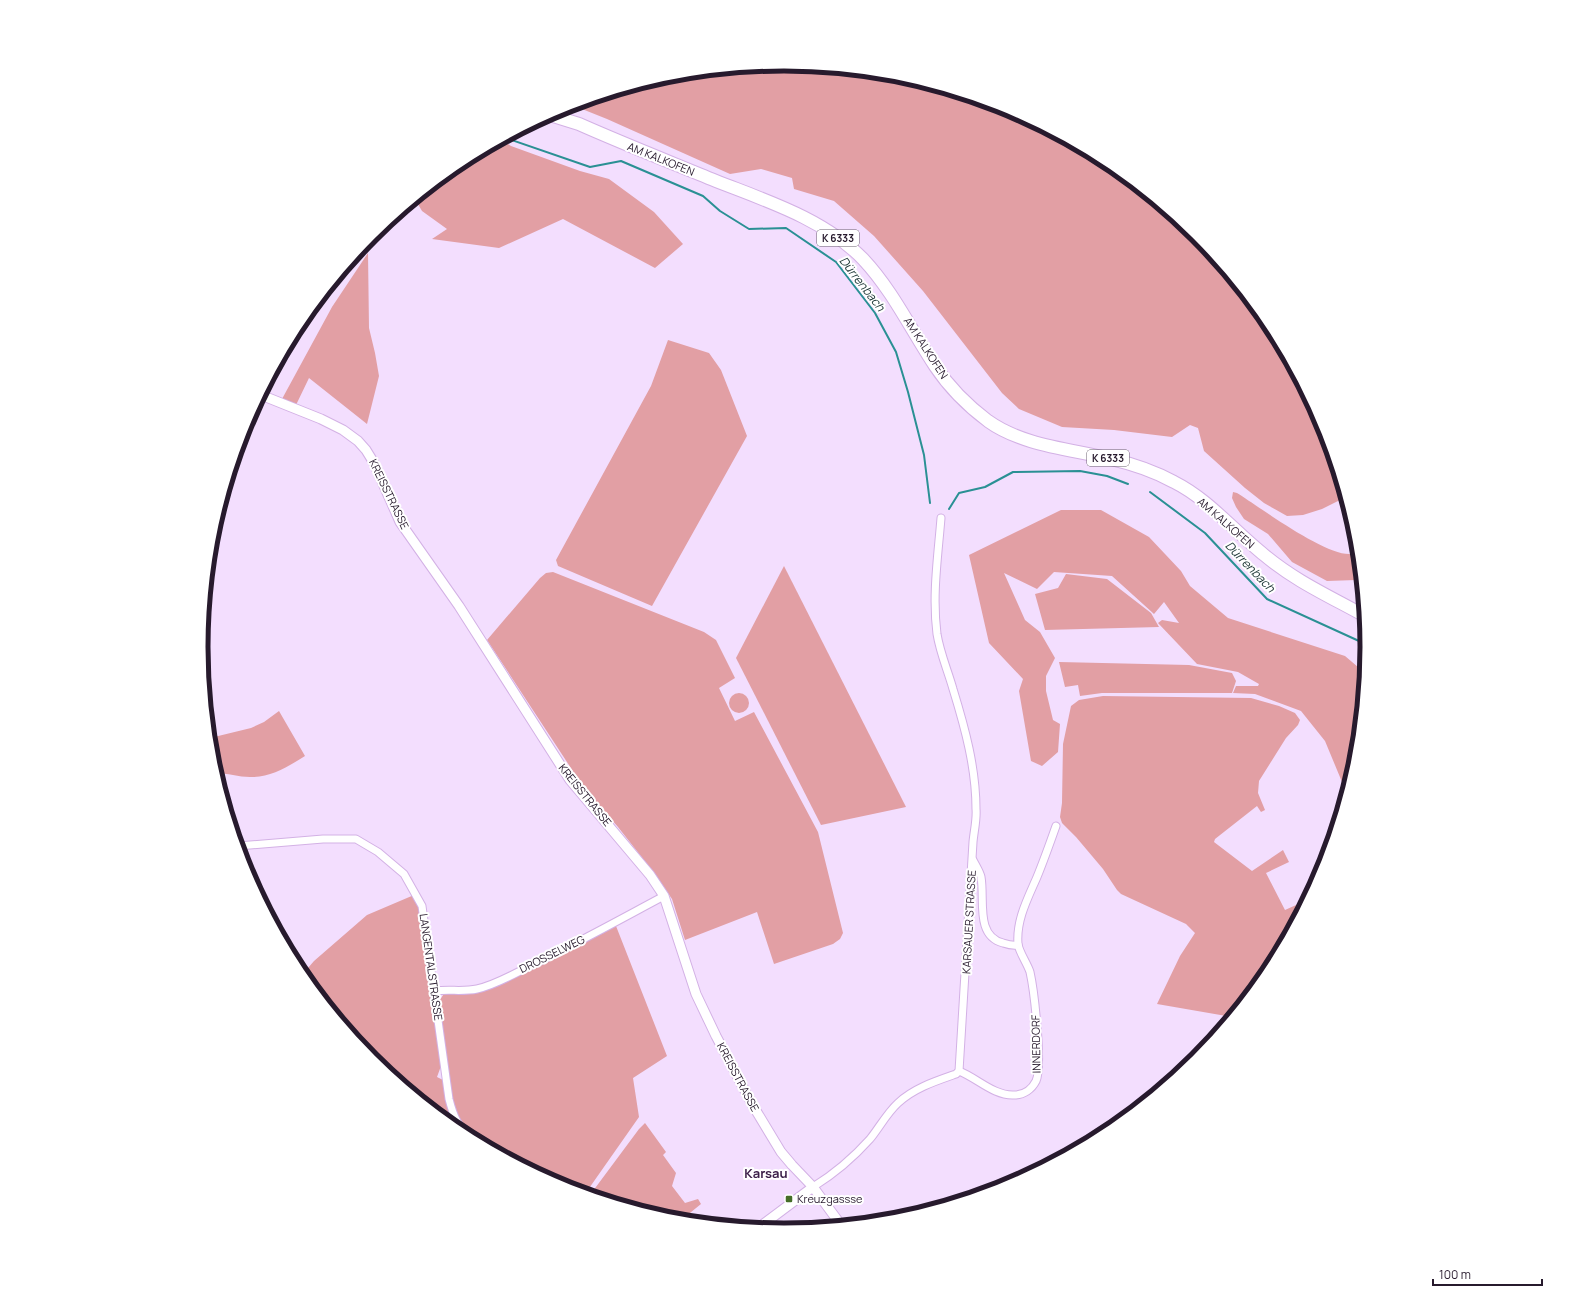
<svg xmlns="http://www.w3.org/2000/svg" width="1569" height="1295" viewBox="0 0 1569 1295" font-family="Manrope,sans-serif">
<style>
.green{fill:#e29fa4}
.lines{fill:none;stroke-linecap:round;stroke-linejoin:round}
.stream{stroke:#2a9094;stroke-width:2}
.minor-casing{stroke:#d3b1e5;stroke-width:9}
.tertiary-casing{stroke:#d3b1e5;stroke-width:11}
.primary-casing{stroke:#d3b1e5;stroke-width:14}
.minor{stroke:#fff;stroke-width:7}
.tertiary{stroke:#fff;stroke-width:9}
.primary{stroke:#fff;stroke-width:12}
.poi-dot{fill:#456d28;stroke:#fff;stroke-width:1.5}
.labels{text-anchor:middle;stroke-width:4;stroke-linejoin:round;paint-order:stroke}
.shield{fill:#fff;stroke:#685f6c;stroke-width:1}
.shield-label{font-size:10px;font-weight:bold;fill:#271a2d}
.street-label{font-size:11px;fill:#271a2d;stroke:#fff}
.poi-label{font-size:11px;fill:#271a2d;stroke:#fff;text-anchor:start}
.water-label{font-size:12px;font-style:italic;fill:#213939;stroke:#fff}
.quarter-label{font-size:13px;font-weight:bold;fill:#3a1d47;stroke:#fff}
.rim{fill:none;stroke:#271a2d;stroke-width:5}
</style>
<rect width="100%" height="100%" fill="#f3defe"/>
<!-- green -->
<g class="green">
<path d="M785 64 899 75 1008 109 1109 162 1197 235 1270 324 1324 424 1345 494 1338 501 1322 509 1303 515 1287 516 1264 503 1245 488 1204 451 1198 428 1190 425 1172 437 1114 430 1062 427 1019 409 1002 393 923 291 874 236 834 201 794 189 792 178 761 169 730 174 607 119 572 105 671 75Z"/>
<path d="M502 140 511 146 580 171 609 179 654 212 683 244 655 268 563 219 499 248 432 239 447 229 422 211 415 199 461 162Z"/>
<path d="M368 253 369 328 375 353 379 376 367 424 309 378 296 405 282 399 332 307Z"/>
<path d="M668 340 709 353 721 370 747 436 652 606 558 566 556 560 651 386Z"/>
<path d="M1233 492 1237 493C1261 508 1324 555 1350 554 1353 554 1356 552 1359 551L1361 574 1356 580 1327 581 1292 562 1268 534 1244 519 1236 507 1232 498Z"/>
<path d="M1061 510H1101L1149 537 1181 571 1190 586 1228 618 1345 656 1365 673 1357 762 1347 794 1325 741 1301 711 1255 694 1233 693 1236 686H1258L1259 684 1238 672 1197 664 1158 623 1162 620 1179 623 1164 602 1154 614 1112 576 1054 572 1037 589 1004 573 1025 620 1040 632 1055 658 1046 676V691L1053 720 1060 724 1058 752 1042 766 1031 761 1019 691 1023 679 989 643 969 555Z"/>
<path d="M784 566 906 807 821 825 736 658Z"/>
<path d="M553 572 704 632 716 640 735 678 719 688 735 721 754 712 818 832 843 933 840 939 833 944 774 964 757 912 685 940 672 899 655 874 618 827 584 788 487 640 540 578 546 573Z"/>
<path d="M1066 574 1107 579 1151 613 1159 627 1045 630 1035 594 1058 588Z"/>
<path d="M1059 662 1189 665 1232 673 1236 681 1232 693H1102L1080 696 1078 685 1065 687Z"/>
<circle cx="739" cy="703" r="10"/>
<path d="M1103 696 1251 698 1279 706 1295 713 1300 720 1298 725 1286 738 1259 781 1258 793 1265 810 1261 812 1257 806 1215 839 1214 842 1252 871 1283 850 1289 862 1266 873 1285 910 1305 901 1306 904 1270 972 1232 1017 1157 1004 1180 956 1195 933 1186 924 1121 894 1117 890 1103 869 1076 837 1062 823 1060 817 1062 803 1063 744 1071 706 1079 700Z"/>
<path d="M279 711 305 756C289 766 270 778 250 777 239 777 227 773 216 773L212 762H218V754H211L210 738 251 728 264 722Z"/>
<path d="M414 895 419 908 441 1066 437 1077 443 1080 464 1135 372 1060 302 975 314 961 367 915Z"/>
<path d="M616 926 667 1056 633 1078 639 1117 585 1194 561 1186 486 1146 465 1130 452 1106 438 1003 445 992 480 991 514 978Z"/>
<path d="M645 1123 666 1152 663 1155 676 1173 672 1186 685 1203 698 1199 701 1204 680 1221 670 1220 590 1195 639 1129Z"/>
</g>
<g class="lines">
<!-- stream -->
<g class="stream">
<path d="M506 138 590 167 621 161 703 196 720 211 749 229 786 228 836 262 875 313 896 352 908 392 924 455 930 503"/>
<path d="M1150 492 1205 533 1267 599 1359 641 1368 650"/>
<path d="M949 509 959 493 985 487 1013 472 1080 471 1107 476 1128 484"/>
</g>
<!-- minor casing -->
<g class="minor-casing">
<g id="minor">
<path d="M238 846 323 839H356L378 852 404 874 422 906 449 1099C453 1115 458 1128 472 1139"/>
<path d="M973 860C976 866 980 872 981 877 985 899 975 936 1003 943 1009 945 1013 946 1018 945"/>
<path d="M435 991C449 989 463 992 477 989 495 985 512 975 528 967 574 945 619 920 664 896"/>
<path d="M959 1071C977 1078 994 1096 1014 1095 1024 1095 1032 1089 1036 1081 1043 1066 1034 990 1030 972 1027 963 1019 952 1018 944 1016 920 1028 898 1037 877 1044 860 1050 843 1056 826"/>
<path d="M813 1187C834 1174 853 1158 870 1139 879 1128 887 1113 898 1103 914 1088 936 1081 956 1074L959 1071 973 842C974 831 977 819 976 809 976 768 965 728 953 689 948 671 940 653 937 634 932 595 938 556 941 518"/>
</g>
</g>
<!-- tertiary casing -->
<g class="tertiary-casing">
<g id="tertiary">
<path d="M261 395 321 419 343 430 358 441 366 450 374 463 400 522 459 606 570 780 650 875 664 896 696 994 716 1036 752 1104 781 1152 792 1165 813 1187 841 1225"/>
<path d="M758 1228 813 1187"/>
</g>
</g>
<!-- primary casing -->
<g class="primary-casing">
<path id="primary" d="M550 115 579 124C624 144 670 162 716 181 767 201 824 219 863 259 893 291 911 330 935 366 949 387 968 406 988 421 1023 446 1071 449 1111 459 1133 464 1154 471 1174 482 1208 499 1233 530 1263 554 1295 581 1329 596 1365 616"/>
</g>
<!-- minor -->
<use href="#minor" class="minor"/>
<!-- tertiary -->
<use href="#tertiary" class="tertiary"/>
<!-- primary -->
<use href="#primary" class="primary"/>
</g>
<!-- markers -->
<rect class="poi-dot" x="785" y="1195" width="8" height="8" rx="2"/>
<g class="labels">
<!-- shield labels -->
<g class="shield">
<rect x="817" y="230" width="42" height="16" rx="3"/>
<rect x="1087" y="450" width="42" height="16" rx="3"/>
</g>
<g class="shield-label">
<text x="838" y="242">K 6333</text>
<text x="1108" y="462">K 6333</text>
</g>
<!-- street labels -->
<g class="street-label">
<text transform="translate(661 159) rotate(22)" y="4">AM KALKOFEN</text>
<text transform="translate(926 348) rotate(57)" y="4">AM KALKOFEN</text>
<text transform="translate(389 494) rotate(64)" y="4">KREISSTRASSE</text>
<text transform="translate(1226 523) rotate(41)" y="4">AM KALKOFEN</text>
<text transform="translate(585 795) rotate(51)" y="4">KREISSTRASSE</text>
<text transform="translate(969 922) rotate(-87)" y="4">KARSAUER STRASSE</text>
<text transform="translate(552 954) rotate(-26)" y="4">DROSSELWEG</text>
<text transform="translate(431 967) rotate(82)" y="4">LANGENTALSTRASSE</text>
<text transform="translate(1036 1044) rotate(-91)" y="4">INNERDORF</text>
<text transform="translate(738 1077) rotate(62)" y="4">KREISSTRASSE</text>
</g>
<!-- poi labels -->
<g class="poi-label">
<text x="797" y="1203">Kreuzgassse</text>
</g>
<!-- water labels -->
<g class="water-label">
<text transform="translate(862 284) rotate(52)" y="4">Dürrenbach</text>
<text transform="translate(1250 567) rotate(46)" y="4">Dürrenbach</text>
</g>
<!-- quarter labels -->
<g class="quarter-label">
<text x="766" y="1178">Karsau</text>
</g>
</g>
<!-- crop -->
<path d="M0 0H1569V1295H0ZM208 647a576 576 0 1 1 1152 0a576 576 0 1 1-1152 0Z" fill="#fff" fill-rule="evenodd"/>
<path class="rim" d="M208 647a576 576 0 1 1 1152 0a576 576 0 1 1-1152 0Z"/>
<!-- scale -->
<path d="M1433 1279v6h109v-6" fill="none" stroke="#271a2d" stroke-width="2"/>
<text x="1439" y="1279" font-size="12" fill="#271a2d" stroke="#ffffff" stroke-width="3" paint-order="stroke">100 m</text>
</svg>
